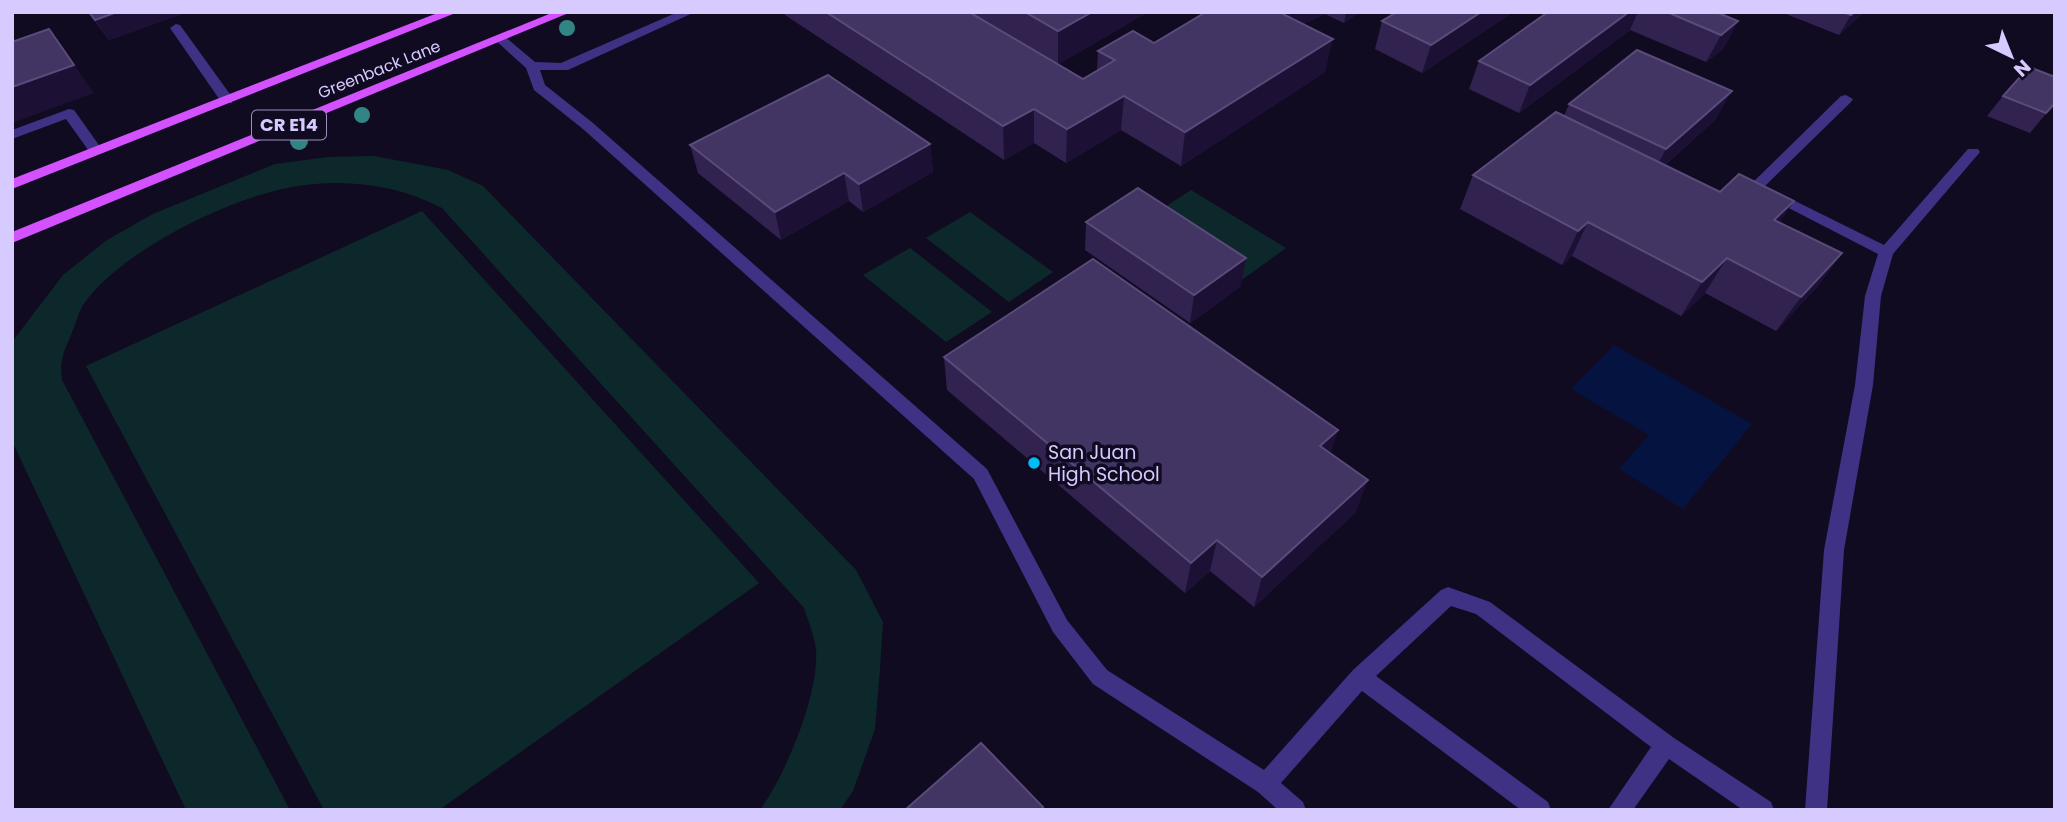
<svg xmlns="http://www.w3.org/2000/svg" width="2067" height="822" viewBox="0 0 2067 822" font-family="Poppins,sans-serif">
<style>
.green{fill:#0d282b}
.water{fill:#051340}
.lines{fill:none;stroke-linecap:round;stroke-linejoin:round}
.service{fill:#3f3184;fill-rule:evenodd}
.primary{fill:#d451ff;fill-rule:evenodd}
.tree{fill:#318585}
.wall{fill:#312250}
.shaded-wall{fill:#1c1135}
.building{fill:#423463;stroke:#5a4b7b;stroke-width:2}
.poi-dot{fill:#00bef5;stroke:#110b21;stroke-width:2.5}
.labels{text-anchor:middle;stroke-width:7;stroke-linejoin:round;paint-order:stroke}
.far-street-label{font-size:16px;fill:#d7caff;stroke:#110b21}
.shield{fill:#110b21;stroke:#9c91bc;stroke-width:2}
.shield-label{font-size:18px;font-weight:bold;fill:#d7caff}
.poi-label{font-size:19px;fill:#d7caff;stroke:#110b21;text-anchor:start}
</style>
<rect width="100%" height="100%" fill="#110b21"/>
<!-- green -->
<g class="green">
<path d="M374 156 448 170 483 186 856 570 883 622 880 669 875 729 853 791 840 810H760C786 774 819 695 816 650 815 637 808 621 804 608L442 208C396 184 343 178 292 187 229 198 120 251 83 305 78 314 75 325 71 335 64 351 59 362 62 380L290 810H186L12 441V342L63 275 107 240 153 214 275 164 328 157Z"/>
<path d="M1191 190 1286 248 1239 282 1145 220Z"/>
<path d="M422 211 759 583 439 810H324L86 366Z"/>
<path d="M970 212 1053 272 1009 302 926 238Z"/>
<path d="M910 248 992 312 946 342 863 275Z"/>
</g>
<!-- water -->
<path class="water" d="M1614 345 1752 424 1683 509 1619 469 1649 435 1571 389Z"/>
<g class="lines">
<!-- service -->
<g class="service">
<path d="M678 12H695L568 70H540L545 85 593 123 987 469 1067 620 1107 670 1264 770 1353 670 1441 590 1448 587 1490 602 1674 738 1771 802 1774 810H1743L1669 759 1633 810H1608L1651 747 1476 614 1451 606 1376 676 1548 802 1551 810H1521L1362 691 1281 783 1303 802 1306 810H1278L1258 792 1093 684 1053 632 974 479 583 129 534 90 526 68 494 39 504 36 535 62 561 63Z"/>
<path d="M176 24 180 25 232 97V103H222L170 28Z"/>
<path d="M1846 95 1853 99 1851 102 1765 186 1884 245 1968 149H1978L1980 152 1893 254 1881 296 1873 385 1844 550 1827 810H1805L1824 550 1855 385 1865 296 1878 254 1748 187 1841 96Z"/>
<path d="M69 109 74 110 101 148V154H91L66 119 12 139V130Z"/>
</g>
<!-- primary -->
<g class="primary">
<path d="M440 12H458L12 189V179Z"/>
<path d="M554 12H571L12 243V232Z"/>
</g>
</g>
<!-- trees -->
<g class="tree">
<circle cx="567" cy="28" r="8"/>
<circle cx="362" cy="115" r="8"/>
<circle cx="299" cy="141" r="9"/>
</g>
<!-- wall -->
<g class="wall">
<path d="M88 12H187L109 40Z"/>
<path d="M785 12H1148L1058 64 1083 79 1097 70 1098 51 1154 43 1206 12H1360L1344 23 1325 14 1303 24 1325 72 1181 166 1121 130 1066 163 1034 143 1004 160 785 15Z"/>
<path d="M1513 12 1422 73 1375 49 1382 21Z"/>
<path d="M1548 12H1716L1738 21 1723 49 1706 62 1630 30 1519 113 1469 89 1479 61Z"/>
<path d="M1781 12H1864L1839 35Z"/>
<path d="M2003 96 2055 103 2030 133 1987 116Z"/>
<path d="M1569 104 1716 119 1665 165 1842 253 1817 287 1776 331 1705 293 1681 316 1572 256 1562 265 1460 209 1473 175 1564 116Z"/>
<path d="M930 144 933 172 863 212 849 201 781 240 698 173 690 145Z"/>
<path d="M1086 222 1241 286 1190 323 1085 250Z"/>
<path d="M944 357 1338 430 1330 453 1356 512 1254 607 1210 571 1185 593 947 390Z"/>
</g>
<!-- shaded-wall -->
<g class="shaded-wall">
<path d="M117 12H187L109 40 95 20Z"/>
<path d="M1092 12H1148L1058 65V31Z"/>
<path d="M1279 12H1325V14L1303 24Z"/>
<path d="M1346 12H1360L1344 23Z"/>
<path d="M1481 12H1513L1422 73 1431 45Z"/>
<path d="M1629 12H1638L1630 30 1519 113 1530 85Z"/>
<path d="M1854 12H1864L1839 35 1851 15Z"/>
<path d="M1738 21 1723 49 1706 62 1721 35Z"/>
<path d="M49 29 94 93 12 123V87Z"/>
<path d="M1333 39 1325 72 1181 166 1185 132Z"/>
<path d="M1732 91 1716 119 1651 177 1666 149Z"/>
<path d="M1124 96 1121 130 1066 163 1067 129Z"/>
<path d="M1034 109V143L1004 160 1003 126Z"/>
<path d="M930 144 933 172 863 212 859 184Z"/>
<path d="M844 173 849 201 781 240 775 212Z"/>
<path d="M1794 201 1771 235 1774 220Z"/>
<path d="M1588 222 1572 256 1562 265 1578 231Z"/>
<path d="M1842 253 1817 287 1776 331 1801 297Z"/>
<path d="M1246 258 1241 286 1190 323 1194 295Z"/>
<path d="M1727 258 1705 293 1681 316 1702 282Z"/>
<path d="M1338 430 1327 463 1320 446Z"/>
<path d="M1368 480 1356 512 1254 607 1262 577Z"/>
<path d="M1217 540 1210 571 1185 593 1191 563Z"/>
</g>
<!-- building -->
<g class="building">
<path d="M89 12H117L95 20Z"/>
<path d="M826 12H969L1083 79 1115 60 1098 51 1133 31 1154 43 1206 12H1279L1333 39 1185 132 1124 96 1067 129 1034 109 1003 126Z"/>
<path d="M1025 12H1092L1058 31Z"/>
<path d="M1397 12H1481L1431 45 1382 21Z"/>
<path d="M1548 12H1629L1530 85 1479 61Z"/>
<path d="M1667 12H1716L1738 21 1721 35Z"/>
<path d="M1843 12H1854L1851 15Z"/>
<path d="M49 29 74 65 12 87V42Z"/>
<path d="M1637 50 1732 91 1666 149 1569 104Z"/>
<path d="M2029 67 2055 77V103L2046 113 2003 96Z"/>
<path d="M828 75 930 144 859 184 844 173 775 212 690 145Z"/>
<path d="M1556 112 1720 192 1739 174 1794 201 1774 220 1842 253 1801 297 1727 258 1702 282 1588 222 1578 231 1473 175Z"/>
<path d="M1138 188 1246 258 1194 295 1086 222Z"/>
<path d="M1093 259 1338 430 1320 446 1368 480 1262 577 1217 540 1191 563 944 357Z"/>
<path d="M981 743 1043 807 1041 810H905Z"/>
</g>
<!-- markers -->
<circle class="poi-dot" cx="1034" cy="463" r="7"/>
<g class="labels">
<!-- far-street labels -->
<g class="far-street-label">
<text transform="translate(379 69) rotate(-22)" y="6">Greenback Lane</text>
</g>
<!-- shield labels -->
<rect class="shield" x="252" y="110.5" width="74" height="29" rx="5"/>
<g class="shield-label">
<text x="289" y="131">CR E14</text>
</g>
<!-- poi labels -->
<g class="poi-label">
<text x="1048" y="459">San Juan<tspan x="1048" dy="22">High School</tspan></text>
</g>
</g>
<!-- border -->
<rect width="2067" height="822" fill="none" stroke="#d7caff" stroke-width="28"/>
<!-- north arrow -->
<g transform="translate(2011 56) rotate(137)" stroke="#110b21" stroke-width="5" paint-order="stroke">
<path d="M0-5L12 26L0 18L-12 26Z" fill="#d7caff"/>
<text y="-10" font-size="19" font-weight="bold" text-anchor="middle" fill="#d7caff">N</text>
</g>
</svg>
